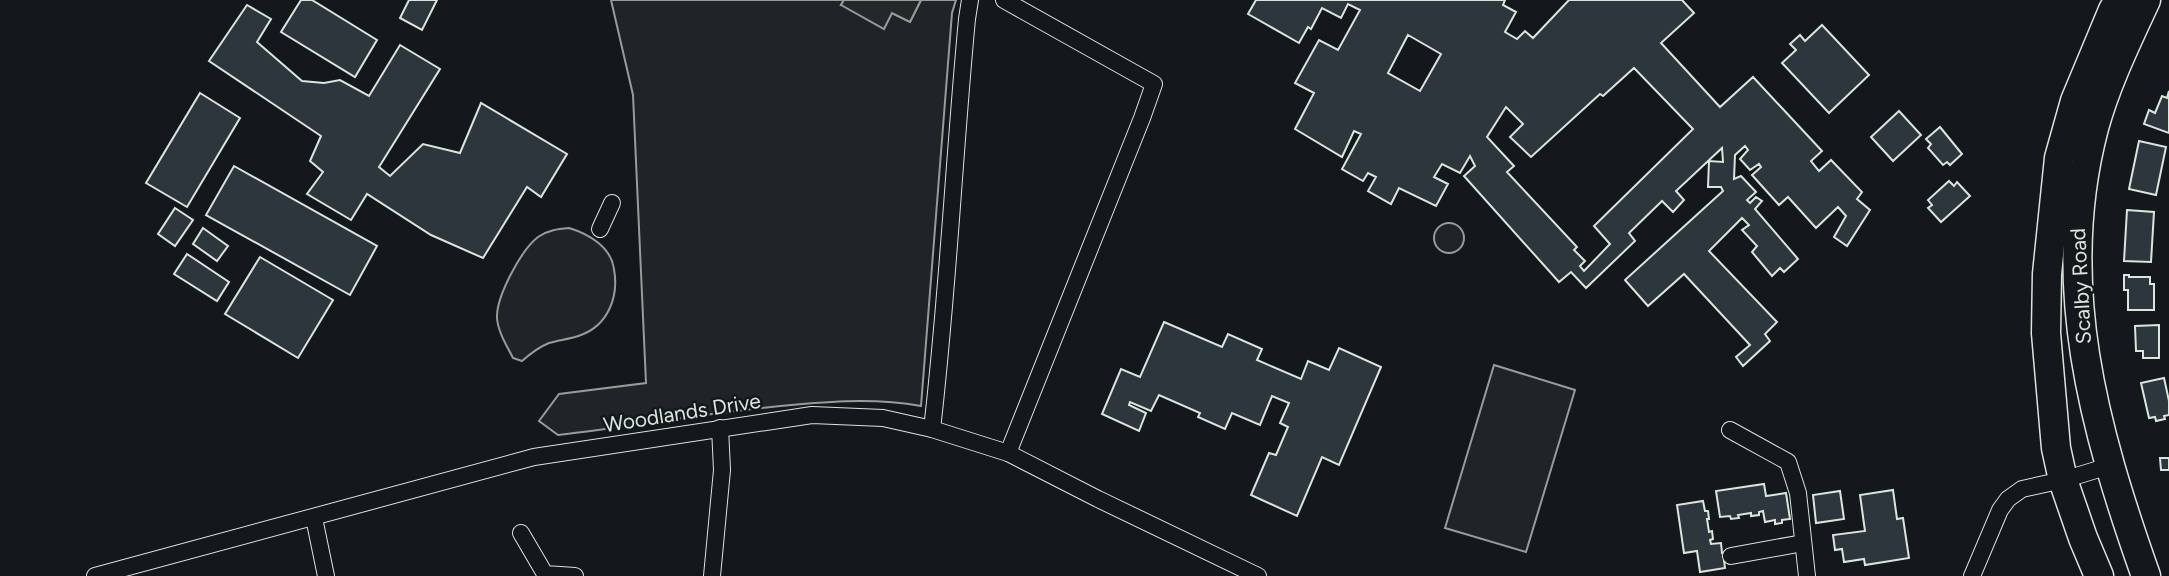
<svg xmlns="http://www.w3.org/2000/svg" width="2169" height="576" viewBox="0 0 2169 576" font-family="Figtree,sans-serif">
<style>
.green{fill:#202428;stroke:#939e99;stroke-width:2}
.parking{fill:#24282b;stroke:#939e99;stroke-width:2}
.building{fill:#2c363c;stroke:#d8e6dc;stroke-width:2;fill-rule:evenodd}
.lines{fill:none;stroke-linecap:round;stroke-linejoin:round}
.minor-casing{stroke:#d8e6dc;stroke-width:18}
.trunk-casing{stroke:#d8e6dc;stroke-width:31}
.minor{stroke:#14181c;stroke-width:16}
.trunk{stroke:#14181c;stroke-width:28}
.labels{text-anchor:middle;stroke-width:5;stroke-linejoin:round;paint-order:stroke}
.street-label{font-size:21px;fill:#d8e6dc;stroke:#14181c}
</style>
<rect width="100%" height="100%" fill="#14181c"/>
<!-- green -->
<g class="green">
<path d="M611 0H844L841 5 892 13 910 22 921 0H956L952 13 921 406C871 397 821 402 771 407 700 414 629 427 558 435L539 421 559 394 646 383 633 95Z"/>
<circle cx="1449" cy="238" r="15"/>
<path d="M569 228C589 234 611 247 614 269 619 297 608 325 581 335 571 339 559 340 549 343 539 347 530 354 522 361L513 358C507 346 498 332 497 318 496 297 521 250 538 237 548 230 558 229 569 228Z"/>
<path d="M1494 365 1575 390 1526 552 1445 528Z"/>
</g>
<!-- parking -->
<path class="parking" d="M844 0H921L910 22 892 13 884 29 841 5Z"/>
<!-- building -->
<g class="building">
<path d="M301 0H312L377 40 355 77 281 32Z"/>
<path d="M409 0H437L422 30 400 18Z"/>
<path d="M1256 0H1505L1503 5 1516 12 1505 32 1517 39 1525 31 1533 38 1569 0H1682L1694 13 1661 43 1720 107 1753 77 1822 151 1811 161 1819 171 1831 160 1862 192 1857 199 1870 210 1847 246 1834 237 1846 216 1838 207 1816 228 1788 197 1779 205 1752 175 1761 167 1759 164 1750 170 1740 159 1748 150 1745 146 1735 155 1734 179 1741 176 1756 192 1747 200 1750 203 1756 197 1762 201 1755 209 1798 259 1784 272 1780 268 1772 276 1752 252 1757 246 1742 230 1749 225 1742 218 1709 251 1777 322 1765 334 1770 341 1743 366 1736 357 1750 345 1684 274 1648 306 1625 280 1723 191 1721 187H1708L1709 161 1723 162 1722 148 1676 191 1684 200 1673 212 1662 201 1629 233 1635 241 1586 288 1571 272 1559 282 1464 176 1475 166 1470 156 1460 173 1442 164 1434 177 1448 184 1436 206 1399 188 1391 204 1368 191 1376 177 1368 173 1363 181 1342 169 1361 134 1354 131 1342 157 1295 129 1314 93 1295 83 1319 40 1338 50 1360 10 1348 4 1341 18 1322 8 1311 29 1308 27 1299 43 1248 14ZM1408 35 1441 54 1420 91 1388 73ZM1634 68 1693 129 1594 226 1610 244 1584 271 1580 266 1585 261 1574 250 1577 247 1507 172 1514 166 1487 137 1506 107 1523 124 1510 137 1531 157 1600 94 1603 96Z"/>
<path d="M247 5 271 19 257 42 302 81 324 83 340 80 369 96 400 45 440 69 379 167 390 176 423 144 460 153 481 103 567 154 541 197 527 187 483 258 431 235 367 194 351 220 307 194 323 172 310 161 321 136 209 61Z"/>
<path d="M1822 25 1869 75 1829 113 1782 63 1796 50 1790 44 1800 35 1805 41Z"/>
<path d="M2169 91V133L2144 124 2149 110 2155 113 2162 96 2167 98Z"/>
<path d="M200 93 240 118 187 207 146 183Z"/>
<path d="M1899 111 1921 135 1893 161 1871 137Z"/>
<path d="M1940 127 1962 154 1950 165 1947 162 1943 165 1928 148 1931 144 1926 139Z"/>
<path d="M2139 141 2166 147 2156 195 2129 189Z"/>
<path d="M234 166 377 246 350 295 206 215Z"/>
<path d="M1949 181 1954 186 1957 182 1970 196 1941 222 1928 208 1932 205 1928 200Z"/>
<path d="M175 208 193 220 175 246 158 234Z"/>
<path d="M2127 210 2154 212 2151 262 2124 261Z"/>
<path d="M203 228 228 246 217 261 193 244Z"/>
<path d="M187 254 229 282 217 301 174 274Z"/>
<path d="M260 257 333 300 298 358 225 314Z"/>
<path d="M2124 275H2129V277H2150V284H2154V310H2128V290H2124Z"/>
<path d="M1164 322 1222 347 1228 334 1262 349 1257 360 1301 379 1308 361 1329 370 1339 348 1381 367 1339 465 1322 457 1297 516 1251 495 1269 453 1276 455 1288 427 1280 423 1289 403 1272 396 1260 425 1232 413 1225 429 1198 417 1200 413 1159 395 1151 411 1130 402 1129 405 1146 413 1139 431 1102 414 1121 369 1140 377Z"/>
<path d="M2159 325V358H2143V351H2136L2135 326Z"/>
<path d="M2164 378 2169 401V415L2164 416 2165 419 2156 421 2155 417 2149 418 2141 383Z"/>
<path d="M2160 458H2169V470H2161Z"/>
<path d="M1764 484 1766 496 1786 493 1790 519 1782 520V523L1775 524V520L1765 522 1763 511 1759 512V515L1751 516V513L1738 515 1739 518 1731 519 1730 516 1720 517 1716 491Z"/>
<path d="M1893 490 1897 519 1903 518 1909 558 1865 565 1864 559 1844 562 1842 549 1835 550 1833 535 1865 531 1860 495Z"/>
<path d="M1840 491 1844 519 1816 523 1813 495Z"/>
<path d="M1703 501 1705 511H1708L1709 519H1707L1709 532 1712 531 1713 539 1710 540 1711 544 1721 543 1722 553 1726 552 1727 559 1724 560 1725 568 1700 572 1697 551 1684 553 1677 505Z"/>
</g>
<g class="lines">
<!-- minor casing -->
<g class="minor-casing">
<g id="minor">
<path d="M1004 0 1154 84 1142 118 1008 453"/>
<path d="M600 229 612 203"/>
<path d="M932 429C948 293 954 156 967 19L970 0"/>
<path d="M1730 430 1788 462 1798 493 1807 576"/>
<path d="M314 518 326 576"/>
<path d="M521 533 545 574 575 576"/>
<path d="M1731 556 1803 543"/>
<path d="M95 576 534 457 812 415 883 418 932 429 1008 453 1098 499 1258 576"/>
<path d="M712 576 722 470 720 428"/>
<path d="M1972 576 2000 510 2008 499 2022 489 2063 480 2109 466"/>
</g>
</g>
<!-- trunk casing -->
<g class="trunk-casing">
<g id="trunk">
<path d="M2099 576 2083 538 2063 480 2056 448 2046 333 2047 274 2059 158 2075 101 2113 10 2119 0"/>
<path d="M2146 576C2094 429 2053 283 2094 128 2106 84 2127 41 2146 0"/>
</g>
</g>
<!-- minor -->
<use href="#minor" class="minor"/>
<!-- trunk -->
<use href="#trunk" class="trunk"/>
</g>
<g class="labels">
<!-- street labels -->
<g class="street-label">
<text transform="translate(2081 286) rotate(-93)" y="7">Scalby Road</text>
<text transform="translate(682 413) rotate(-9)" y="7">Woodlands Drive</text>
</g>
</g>
</svg>
